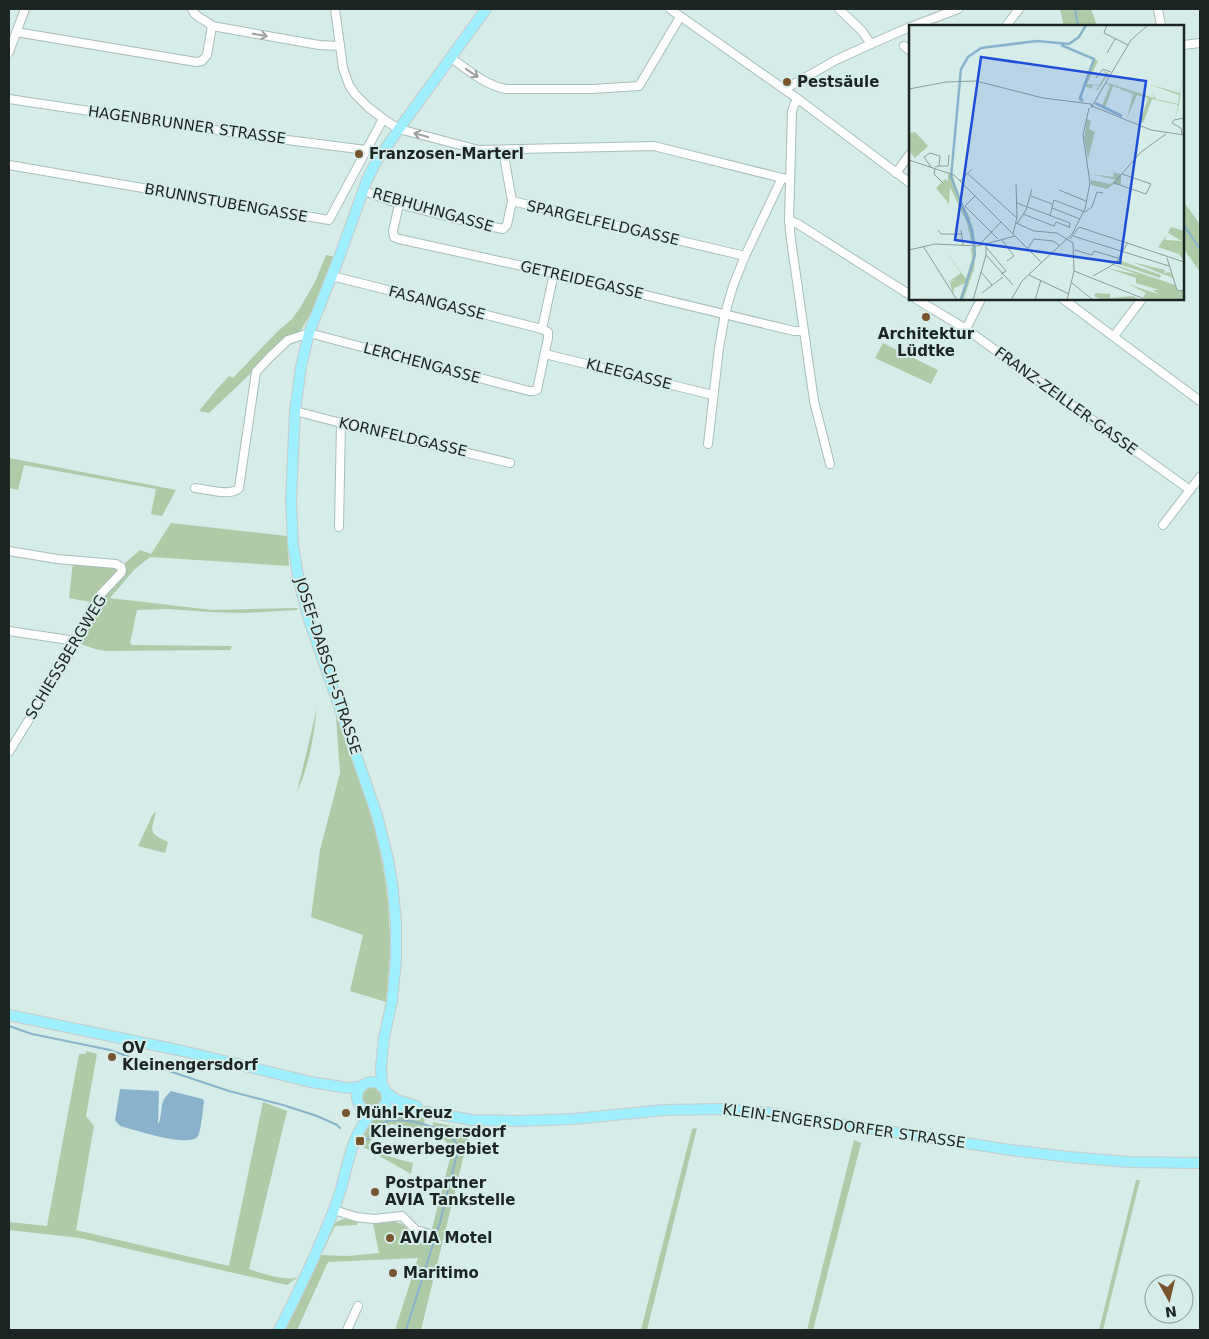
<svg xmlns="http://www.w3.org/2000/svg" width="1209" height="1339" viewBox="0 0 1209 1339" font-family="'DejaVu Sans',sans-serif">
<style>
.green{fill:#aecaa7}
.water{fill:#89b3cd}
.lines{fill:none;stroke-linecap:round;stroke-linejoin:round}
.stream{stroke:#89b3cd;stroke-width:2}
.minor-casing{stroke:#a7bdba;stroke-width:10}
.major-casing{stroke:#c9cbca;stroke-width:12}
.minor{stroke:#fff;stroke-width:8}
.major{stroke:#9eefff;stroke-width:10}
.oneway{stroke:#999d9c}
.poi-dot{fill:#78552e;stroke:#d5ece9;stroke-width:2}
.labels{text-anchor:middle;stroke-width:4;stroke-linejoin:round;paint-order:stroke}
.poi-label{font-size:15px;font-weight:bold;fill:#1d2524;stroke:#d5ece9;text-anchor:start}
.street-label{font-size:15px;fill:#1d2524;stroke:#d5ece9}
.inset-river{fill:none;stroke:#89b3cd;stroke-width:2.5}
.inset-road{fill:none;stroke:#8b9c9a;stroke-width:1}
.view{fill:#1d4ed8;fill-opacity:0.15;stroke:#1d4ed8;stroke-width:2.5}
.inset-edge{fill:none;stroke:#1d2524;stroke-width:2.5}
</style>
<rect width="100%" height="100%" fill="#d5ece9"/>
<!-- green -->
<g class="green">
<path d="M1060 9H1091L1097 26H1064Z"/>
<path d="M1183 201 1200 224V272L1183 248Z"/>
<path d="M326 255 336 257 316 305 301 330 289 337 209 413 199 411 216 390 229 376 233 378 278 331 292 319 300 308 315 282Z"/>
<path d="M883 343 938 370 931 384 875 358Z"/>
<path d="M9 458 176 490 162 516 151 514 156 489 24 465 18 490 9 488Z"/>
<path d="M171 523 287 536 289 566 150 557 135 569 110 598 212 610 298 608 297 610 245 613 210 612 168 609 137 610 130 643 132 645 232 646 230 650 107 651 95 649 81 644 91 621V616L85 612 90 602 69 598 73 562 123 565 140 550 151 554Z"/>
<path d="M317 708C314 736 309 766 297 792Z"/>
<path d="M336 716C350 755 367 794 376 835 385 870 390 908 390 944 390 963 388 983 386 1002L350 991 363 935 311 917 320 850 340 773Z"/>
<path d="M156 812C151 833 148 832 168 842L165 853 138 846 153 814Z"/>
<path d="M87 1051 97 1054 86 1116 94 1126 76 1230 229 1266 263 1102 287 1111 249 1269C263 1274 282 1280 297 1278L287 1285 80 1238 9 1230V1222L47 1226 79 1054H85Z"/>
<circle cx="372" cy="1097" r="11"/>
<path d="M390 1112 422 1116 425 1118 423 1131 391 1124 376 1132 368 1146C382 1155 397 1159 413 1163L411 1174 360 1145C362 1125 370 1116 390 1112Z"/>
<path d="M433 1122 470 1130 421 1330H395L418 1258 328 1262 297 1330H282L334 1223 343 1219 358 1221 357 1225 335 1226 321 1255 348 1256 379 1253 373 1224C391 1222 399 1217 411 1233L410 1240 428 1244 452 1151C447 1141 442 1136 432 1133Z"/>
<path d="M697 1128 647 1330H641L692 1129Z"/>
<path d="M854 1140 861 1143 813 1330H807Z"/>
<path d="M1136 1180H1140L1103 1330H1099Z"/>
</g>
<!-- water -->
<path class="water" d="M120 1089 159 1091 158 1123H159C164 1107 158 1103 171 1091L203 1099 204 1102C203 1109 201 1131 198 1136 190 1149 133 1129 120 1126L115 1120Z"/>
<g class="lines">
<!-- stream -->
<g class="stream">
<path d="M1075 9 1078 26"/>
<path d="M1183 224 1200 249"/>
<path d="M9 1026 32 1034 110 1050 169 1071 229 1091 283 1105 317 1116 337 1125 340 1128"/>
<path d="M362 1141 369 1138C371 1135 372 1131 374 1128 379 1123 389 1120 396 1120 412 1119 458 1130 458 1150L440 1222 406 1330"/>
</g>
<!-- minor casing -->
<g class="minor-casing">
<g id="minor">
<path d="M192 9C195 18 205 19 212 26"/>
<path d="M335 9 343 68 349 85 355 94 368 107 386 121 399 129 479 150 654 146 782 178 790 179"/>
<path d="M670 9 798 99 910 183"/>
<path d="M839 9 862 31 871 44"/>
<path d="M1158 9 1161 26"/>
<path d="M212 26 319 45 340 46"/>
<path d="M913 26 958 9"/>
<path d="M1006 26 1019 9"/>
<path d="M16 32 196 62 202 61 207 55 212 26"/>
<path d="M1183 45 1200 43"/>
<path d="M904 46 910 51"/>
<path d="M9 52 25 9"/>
<path d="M451 58C468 70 485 85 506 89H592L639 86 680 17"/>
<path d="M785 89 836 60 871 44 910 27"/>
<path d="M9 99 256 136 366 150"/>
<path d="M798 99 794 105 792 112 789 220 791 240 814 401 830 464"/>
<path d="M9 165 329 220 383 119"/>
<path d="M896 173 910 154"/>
<path d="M362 190 399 204 457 219 503 229 507 225 512 201 503 150"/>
<path d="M512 201 745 256"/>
<path d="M399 204 393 231 394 237 399 239 554 273 794 331H803"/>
<path d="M789 220 798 224 910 295"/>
<path d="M332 276 542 329"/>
<path d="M916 299 966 329 1190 490"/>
<path d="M1063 299 1200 401"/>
<path d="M966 329 981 299"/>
<path d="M1114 336 1142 299"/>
<path d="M545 354 713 395"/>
<path d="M295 411 341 423 510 463"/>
<path d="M708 444 719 348 725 314 733 286 745 256 782 178"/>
<path d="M195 488C206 489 231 497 239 488L256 372 270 357 288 340 309 333 529 391H533L537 390 548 338V332L542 329 554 273"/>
<path d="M1163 525 1200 477"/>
<path d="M339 527 341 423"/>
<path d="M9 551 57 559 116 564 121 567 122 570 121 573 101 594 91 609 73 648 9 752"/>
<path d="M9 631 76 641"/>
<path d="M334 1210 356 1217 374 1219 402 1216 416 1230 427 1233"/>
<path d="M347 1330 358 1306"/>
</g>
</g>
<!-- major casing -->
<g class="major-casing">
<g id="major">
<path d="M9 1015 183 1051 311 1082 348 1088 361 1087"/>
<circle cx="372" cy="1097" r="15"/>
<path d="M382 1087 381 1067 384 1038 392 1001 396 960V923L393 890 388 859 377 815 309 620 299 582 293 545 291 500 295 411 301 367 309 333 340 255 367 180 376 162 399 129 486 9"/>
<path d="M387 1093 397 1100 417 1106"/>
<path d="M378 1111 395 1109 418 1112H427L472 1120 517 1121 573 1119 665 1110 723 1109 768 1113 1018 1151 1070 1157 1130 1162 1200 1163"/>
<path d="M279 1330C297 1295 314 1259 329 1222 334 1211 337 1200 341 1189 347 1166 354 1127 374 1112"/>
</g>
</g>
<!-- minor -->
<use href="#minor" class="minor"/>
<!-- major -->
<use href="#major" class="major"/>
</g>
<!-- one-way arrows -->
<defs><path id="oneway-shaft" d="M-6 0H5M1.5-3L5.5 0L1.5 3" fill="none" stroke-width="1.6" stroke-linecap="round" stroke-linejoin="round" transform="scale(1.25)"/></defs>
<g class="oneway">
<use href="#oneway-shaft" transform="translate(260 35) rotate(10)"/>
<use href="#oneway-shaft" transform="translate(472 73) rotate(34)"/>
<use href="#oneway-shaft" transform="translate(421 135) rotate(-165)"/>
</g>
<!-- markers -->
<g class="poi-dot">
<circle cx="787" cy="82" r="5"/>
<circle cx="359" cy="154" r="5"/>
<circle cx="926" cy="317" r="5"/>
<circle cx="112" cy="1057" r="5"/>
<circle cx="346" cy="1113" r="5"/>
<rect x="355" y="1136" width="10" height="10" rx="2.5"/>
<circle cx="375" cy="1192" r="5"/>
<circle cx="390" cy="1238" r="5"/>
<circle cx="393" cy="1273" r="5"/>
</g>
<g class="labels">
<!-- poi labels -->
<g class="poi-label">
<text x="797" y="87">Pestsäule</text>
<text x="369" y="159">Franzosen-Marterl</text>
<text x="926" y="339" text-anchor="middle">Architektur<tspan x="926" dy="17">Lüdtke</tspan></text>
<text x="122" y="1053">OV<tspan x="122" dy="17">Kleinengersdorf</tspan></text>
<text x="356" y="1118">Mühl-Kreuz</text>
<text x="370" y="1137">Kleinengersdorf<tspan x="370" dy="17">Gewerbegebiet</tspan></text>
<text x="385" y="1188">Postpartner<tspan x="385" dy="17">AVIA Tankstelle</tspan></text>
<text x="400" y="1243">AVIA Motel</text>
<text x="403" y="1278">Maritimo</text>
</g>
<!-- street labels -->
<g class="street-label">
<text transform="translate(187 125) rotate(8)" y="5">HAGENBRUNNER STRASSE</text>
<text transform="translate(226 203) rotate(10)" y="5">BRUNNSTUBENGASSE</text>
<text transform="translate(433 210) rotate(16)" y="5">REBHUHNGASSE</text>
<text transform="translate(603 223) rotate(13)" y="5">SPARGELFELDGASSE</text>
<text transform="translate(582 280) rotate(13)" y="5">GETREIDEGASSE</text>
<text transform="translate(437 303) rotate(14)" y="5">FASANGASSE</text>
<text transform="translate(422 363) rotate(15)" y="5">LERCHENGASSE</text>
<text transform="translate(629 374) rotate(14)" y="5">KLEEGASSE</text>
<text transform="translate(1066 401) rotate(36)" y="5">FRANZ-ZEILLER-GASSE</text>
<text transform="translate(403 437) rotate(13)" y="5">KORNFELDGASSE</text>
<text transform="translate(66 657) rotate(-59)" y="5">SCHIESSBERGWEG</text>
<text transform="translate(328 666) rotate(72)" y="5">JOSEF-DABSCH-STRASSE</text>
<text transform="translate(844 1126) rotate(8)" y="5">KLEIN-ENGERSDORFER STRASSE</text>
</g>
</g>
<!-- overview -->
<g transform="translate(909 25)">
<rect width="275" height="275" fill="#d5ece9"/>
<path d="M185 34 189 36 178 59 190 60 197 49 193 45 200 48 189 65H186L191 61 184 60 183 64 176 61 171 73 173 77 169 75ZM275 38 270 80 266 94 269 80 243 74 234 98 231 97 239 73 228 70 218 93 224 69 204 61 196 83 193 81 201 61 196 57 245 73 243 67 247 74 269 79 270 70 239 59 271 68ZM178 94 182 96 180 104 186 107 179 134 175 113ZM6 107 19 121 6 133 0 126V108ZM192 145 212 149V160L205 159 198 164 182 160V155L201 159 207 155 182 149 204 152 205 148ZM39 148 44 150 47 166 61 193 67 220H63L58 198 41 162 40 179 27 163 36 154 39 156ZM262 202 275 206V236L270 229 249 222 258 210 256 215 273 216 259 208ZM33 220 57 254 63 233 62 223 67 221 65 244 54 275H50L56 258 45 263 44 269 41 258 47 254 38 258 52 248ZM186 233 266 260 268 266 275 265V275H232L237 268 219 259 249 269 244 265H250L227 258V253L198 243 230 250ZM209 235 252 250 251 253 207 238ZM223 237 256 245 255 248 261 247 264 253ZM187 268 201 269V273L224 271 230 275H193L185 271Z" fill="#aecaa7"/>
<path class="inset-river" d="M152 20 185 34 171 73 174 76M186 78 213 91M52 275 66 230 63 205 42 152 52 44 59 32 72 23 128 16 160 19 170 12 177 0"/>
<path class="inset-road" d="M198 0 195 8 219 20M198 28 206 14M187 53 194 44 202 47M0 64 37 57 67 56 134 73 182 79 183 83M183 81 222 15 239 0M183 81 242 105 275 110M273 109 272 103 263 98 265 95 275 93M0 135 45 150 132 237M30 141H39L40 130M22 142 15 132 21 128 31 131 30 141 26 142M26 143 25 149 33 157M58 148 108 193M213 149 242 159 237 169 205 158 232 127 257 109M51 156 63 144M150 165 177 176M66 171 56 181 89 214M122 171 143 179M108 178 161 198 160 203M143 183 171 194M114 189 145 201M141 190 145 175 176 187 183 182 188 167 194 168M107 198 125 206 148 208 164 218 165 246 158 275M108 199 117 185 123 164M145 201 147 197 160 202M29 205 32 209H53M52 205 54 220M104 209 108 192 107 159M164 211 260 241M161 214 170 202 275 237M93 215 105 231 98 236M70 220 92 197M14 221 48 275M77 222 97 246 92 249M119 223 125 214 144 216 151 221M0 225 26 219 69 221 106 211M166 225 183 230M77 230 104 260M183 230 185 226 209 233M258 233 268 265 275 266M165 246 233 273M72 247 83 260M120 250 160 269M184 251 207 238 219 217M163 258 184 275M73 268 94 252M64 275 77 230V219M102 275 113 256 163 209 176 184 181 158 174 110 180 83M126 275 132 255"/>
<path class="view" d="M72 32 237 56 211 238 46 215Z"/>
<rect width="275" height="275" class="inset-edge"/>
</g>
<!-- border -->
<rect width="1209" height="1339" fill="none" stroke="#1d2524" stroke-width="20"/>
<!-- north arrow -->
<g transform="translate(1169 1299) rotate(172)"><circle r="24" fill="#d5ece9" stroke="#8b9c9a"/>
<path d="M0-4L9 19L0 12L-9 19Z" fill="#78552e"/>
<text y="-8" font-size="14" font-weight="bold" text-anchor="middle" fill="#1d2524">N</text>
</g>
</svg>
